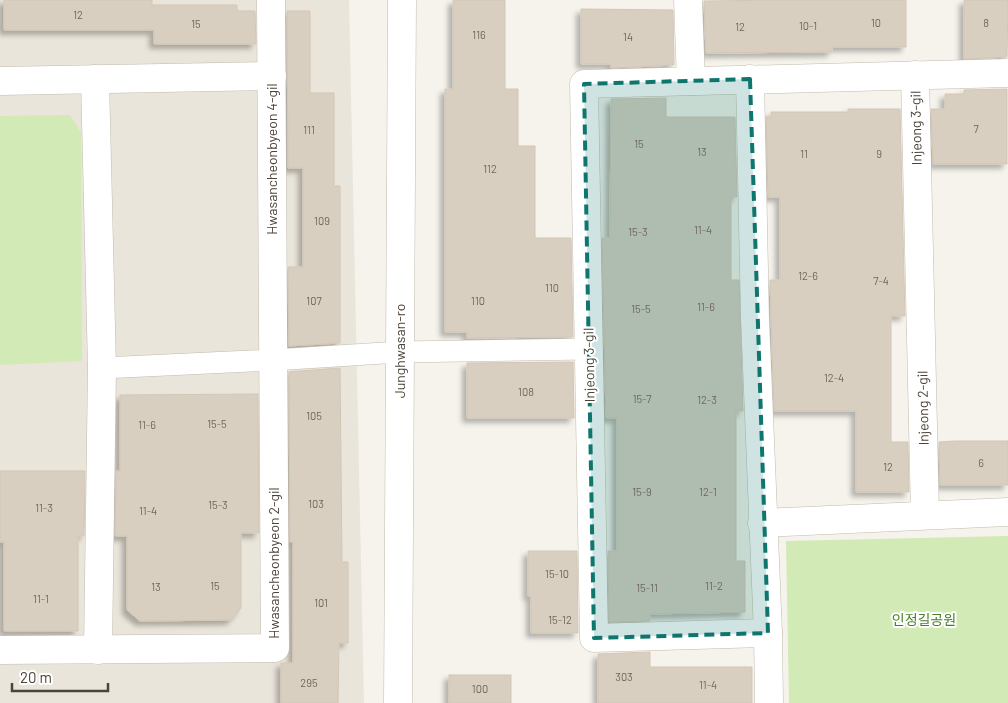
<svg xmlns="http://www.w3.org/2000/svg" width="1008" height="703" viewBox="0 0 1008 703" font-family="Barlow,'Noto Sans KR',sans-serif">
<style>
.residential{fill:#eae5da}
.green{fill:#d2eab5}
.building{fill:#d8cfc1;stroke:#d3c7b4;filter:url(#shadow)}
.lines{fill:none;stroke-linecap:round;stroke-linejoin:round}
.pedestrian-casing{stroke:#c2bbae;stroke-width:22}
.minor-casing{stroke:#c2bbae;stroke-width:29}
.tertiary-casing{stroke:#c2bbae;stroke-width:29}
.pedestrian{stroke:#fff;stroke-width:21}
.minor{stroke:#fff;stroke-width:28}
.tertiary{stroke:#fff;stroke-width:28}
.marked{fill:#0f766e;fill-opacity:0.2;stroke:#0f766e;stroke-width:4;stroke-dasharray:10 6;stroke-linejoin:round}
.labels{text-anchor:middle;stroke-width:4;stroke-linejoin:round;paint-order:stroke}
.number-label{font-size:11px;fill:#6e675b}
.street-label{font-size:14px;fill:#4b4439;stroke:#fff}
.park-label{font-size:14px;fill:#4a7f2a;stroke:#fff}
</style>
<defs>
<filter id="shadow"><feDropShadow dx="-4.5" dy="4.5" stdDeviation="2.5" flood-color="#0004"/></filter>
</defs>
<rect width="100%" height="100%" fill="#f6f3ec"/>
<!-- residential -->
<path class="residential" d="M0 0H349L364 703H0Z"/>
<!-- green -->
<g class="green">
<path d="M70 115 81 133 82 361 0 365V116Z"/>
<path d="M1008 536V703H789L786 541Z"/>
</g>
<!-- building -->
<g class="building">
<path d="M4 0H152V5H237V11H255L256 44H154V30H4Z"/>
<path d="M453 0H505V89H518V146H535V238H571L573 337 467 338V332H445V89H453Z"/>
<path d="M784 0H906V47H832V52L706 53 704 1Z"/>
<path d="M964 0H1008L1007 57 964 59Z"/>
<path d="M581 9 673 10 674 65 611 68V64H581Z"/>
<path d="M287 11H310V93H334V186H340V343L289 346 288 267H303V168H288Z"/>
<path d="M1007 89V164H933L931 109H945V94H964V90Z"/>
<path d="M666 98V117H735L737 197H731V280H739L743 411H736V561H745V612L650 614V621L609 622 608 551H617V418H606L602 238H610L611 99Z"/>
<path d="M848 109H900L905 316H891V442H908L909 492H856V411H774L770 280H780V197H768L766 117H771V112H848Z"/>
<path d="M573 362 574 418H467V363Z"/>
<path d="M340 368 342 562H348V643H339L338 703H281V663H293V542H290L289 372Z"/>
<path d="M258 394 259 533H241V608L231 620 140 621 127 610V536H115L116 471H120V395Z"/>
<path d="M955 441H1008V485H940L939 442Z"/>
<path d="M0 471H85L84 536H78V631H4V542H0Z"/>
<path d="M528 551H577L578 633H531V596H528Z"/>
<path d="M650 652V667H752V703H598V654Z"/>
<rect x="449" y="675" width="62" height="28"/>
</g>
<g class="lines">
<!-- pedestrian casing -->
<g class="pedestrian-casing">
<path id="pedestrian" d="M102 368 273 360 400 352 589 349"/>
</g>
<!-- minor casing -->
<g class="minor-casing">
<g id="minor">
<path d="M688 0 691 81"/>
<path d="M915 75 925 515"/>
<path d="M95 79 102 368 98 650"/>
<path d="M750 79 755 319 768 633 769 703"/>
<path d="M0 81 272 76"/>
<path d="M762 523 1008 512"/>
<path d="M768 633 594 638 584 84 1008 73"/>
<path d="M0 650 275 648 271 0"/>
</g>
</g>
<!-- tertiary casing -->
<g class="tertiary-casing">
<path id="tertiary" d="M398 703 402 0"/>
</g>
<!-- pedestrian -->
<use href="#pedestrian" class="pedestrian"/>
<!-- minor -->
<use href="#minor" class="minor"/>
<!-- tertiary -->
<use href="#tertiary" class="tertiary"/>
</g>
<!-- marked area -->
<path class="marked" d="M750 79 768 633 594 638 584 84Z"/>
<g class="labels">
<!-- number labels -->
<g class="number-label">
<text x="78" y="19">12</text>
<text x="876" y="27">10</text>
<text x="986" y="27">8</text>
<text x="196" y="28">15</text>
<text x="808" y="30">10-1</text>
<text x="740" y="31">12</text>
<text x="479" y="39">116</text>
<text x="628" y="41">14</text>
<text x="976" y="133">7</text>
<text x="309" y="134">111</text>
<text x="639" y="148">15</text>
<text x="702" y="156">13</text>
<text x="804" y="158">11</text>
<text x="879" y="158">9</text>
<text x="490" y="173">112</text>
<text x="322" y="225">109</text>
<text x="703" y="234">11-4</text>
<text x="638" y="236">15-3</text>
<text x="808" y="280">12-6</text>
<text x="881" y="285">7-4</text>
<text x="552" y="292">110</text>
<text x="314" y="305">107</text>
<text x="478" y="305">110</text>
<text x="706" y="311">11-6</text>
<text x="641" y="313">15-5</text>
<text x="834" y="382">12-4</text>
<text x="526" y="396">108</text>
<text x="642" y="403">15-7</text>
<text x="707" y="404">12-3</text>
<text x="314" y="420">105</text>
<text x="217" y="428">15-5</text>
<text x="147" y="429">11-6</text>
<text x="981" y="467">6</text>
<text x="888" y="471">12</text>
<text x="642" y="496">15-9</text>
<text x="708" y="496">12-1</text>
<text x="316" y="508">103</text>
<text x="218" y="509">15-3</text>
<text x="44" y="512">11-3</text>
<text x="148" y="515">11-4</text>
<text x="557" y="578">15-10</text>
<text x="215" y="590">15</text>
<text x="714" y="590">11-2</text>
<text x="156" y="591">13</text>
<text x="647" y="592">15-11</text>
<text x="41" y="603">11-1</text>
<text x="321" y="607">101</text>
<text x="560" y="624">15-12</text>
<text x="624" y="681">303</text>
<text x="309" y="687">295</text>
<text x="708" y="689">11-4</text>
<text x="480" y="693">100</text>
</g>
<!-- street labels -->
<g class="street-label">
<text transform="translate(916 128) rotate(-91)" y="5">Injeong 3-gil</text>
<text transform="translate(272 159) rotate(-90)" y="5">Hwasancheonbyeon 4-gil</text>
<text transform="translate(400 351) rotate(-90)" y="5">Junghwasan-ro</text>
<text transform="translate(589 365) rotate(-91)" y="5">Injeong 3-gil</text>
<text transform="translate(923 408) rotate(-91)" y="5">Injeong 2-gil</text>
<text transform="translate(274 563) rotate(-90)" y="5">Hwasancheonbyeon 2-gil</text>
</g>
<!-- park labels -->
<g class="park-label">
<text x="924" y="625">인정길공원</text>
</g>
</g>
<!-- scale -->
<path d="M12 683v8h96v-8" fill="none" stroke="#4b4439" stroke-width="2.5"/>
<text x="20" y="683" font-size="15" fill="#4b4439" stroke="#ffffff" stroke-width="4" paint-order="stroke">20 m</text>
</svg>
